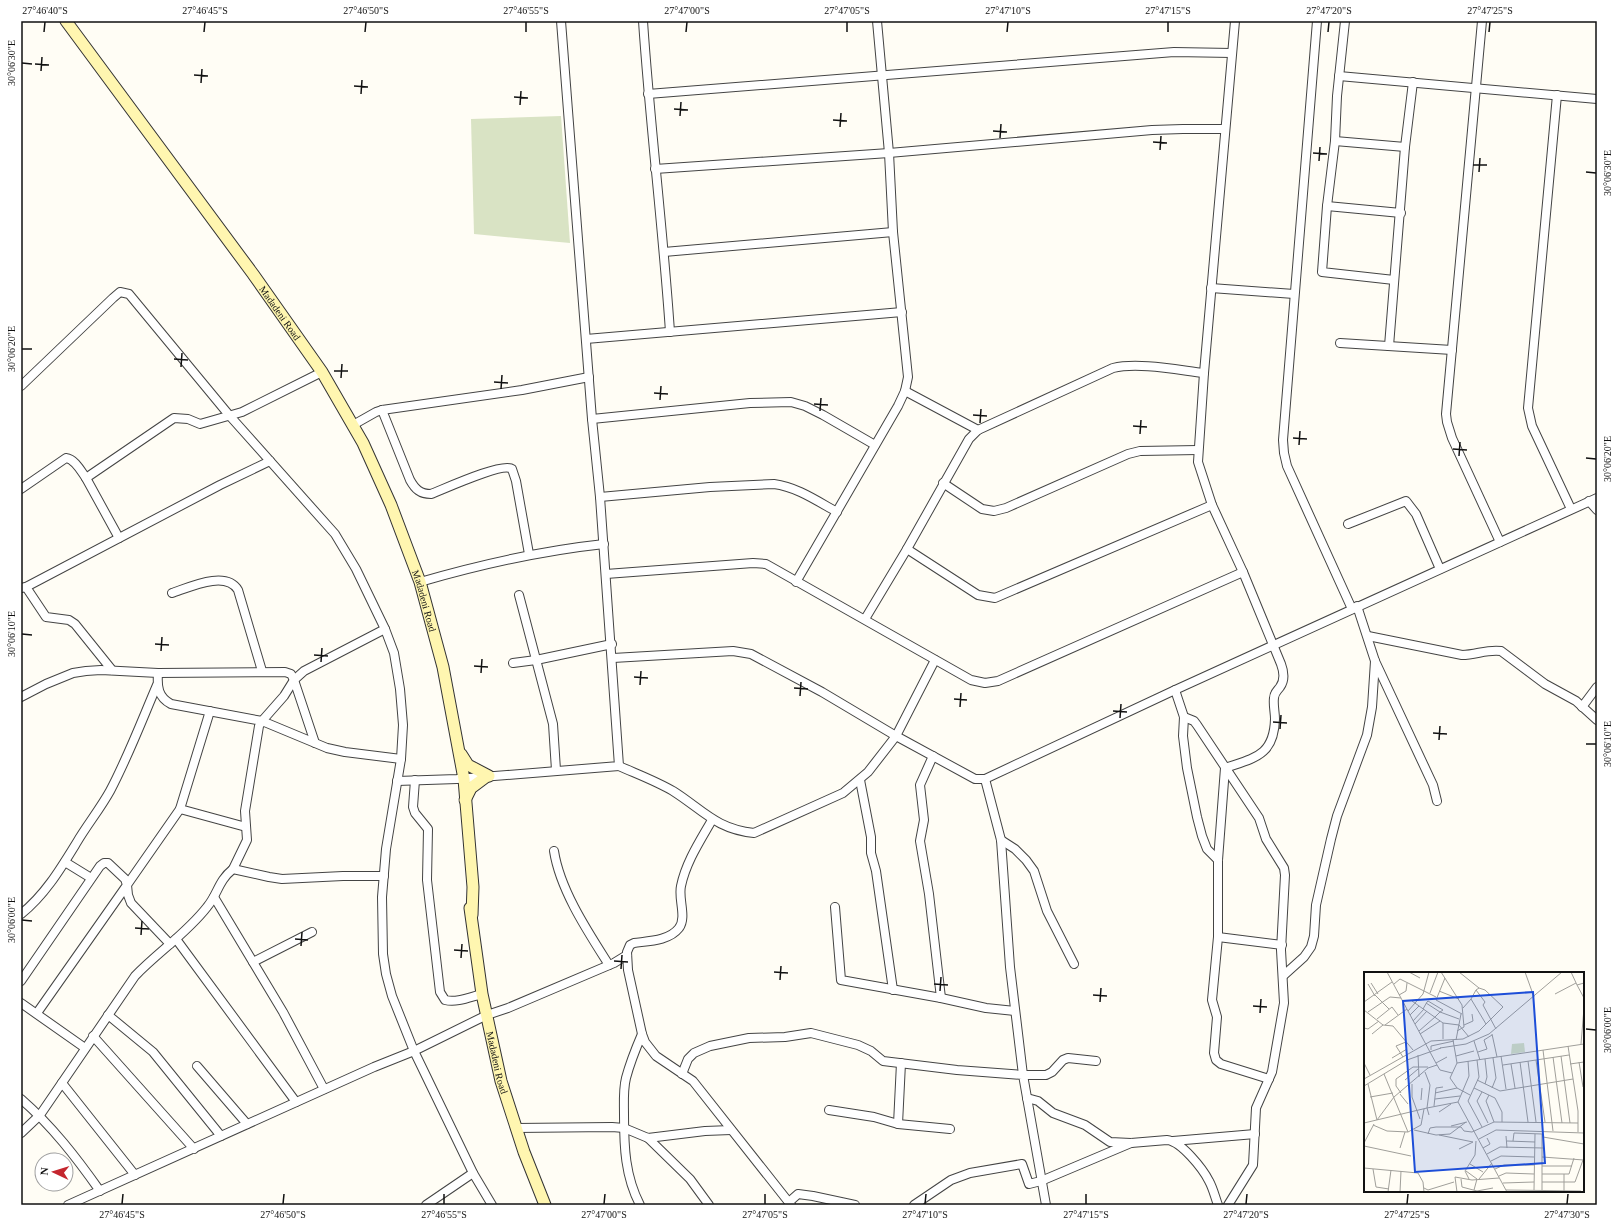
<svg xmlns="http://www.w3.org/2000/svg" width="1618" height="1226" viewBox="0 0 1618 1226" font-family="'Times New Roman',serif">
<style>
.cemetery{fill:#d9e3c4}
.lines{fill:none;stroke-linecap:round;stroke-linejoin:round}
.street-casing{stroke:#444;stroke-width:10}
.secondary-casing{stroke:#333;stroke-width:13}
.street{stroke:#fff;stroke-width:8}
.secondary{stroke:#fff6b0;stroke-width:11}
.ticks{fill:none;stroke:#111;stroke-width:1.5}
.labels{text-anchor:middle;stroke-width:4;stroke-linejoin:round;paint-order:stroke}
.street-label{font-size:10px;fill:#111;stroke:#fff}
.inset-road{fill:none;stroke:#a09f9a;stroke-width:1}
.view{fill:#1d4ed8;fill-opacity:0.15;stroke:#1d4ed8;stroke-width:2}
.inset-edge{fill:none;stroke:#111;stroke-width:2}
.neatline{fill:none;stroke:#111;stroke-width:1.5}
.ticks-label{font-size:10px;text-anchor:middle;fill:#111}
</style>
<rect width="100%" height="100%" fill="#fffdf5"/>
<!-- cemetery -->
<path class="cemetery" d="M561 116 570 243 474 234 471 119Z"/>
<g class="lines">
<!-- street casing -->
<g class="street-casing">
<g id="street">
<path d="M643 21C650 125 663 228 670 332"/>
<path d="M1235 21 1204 373 1198 462 1212 505 1243 572 1281 664C1284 672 1285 680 1280 687 1277 691 1274 693 1274 698 1273 705 1275 712 1275 719 1274 756 1254 758 1225 768L1218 860V937L1212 1000 1217 1017 1214 1053 1216 1060 1221 1064 1269 1079"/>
<path d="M1317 21 1283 440 1284 453 1287 466 1352 609"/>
<path d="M1345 21 1337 96 1335 141 1327 206 1322 272 1394 280"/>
<path d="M1482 21 1446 414 1447 422 1452 438 1500 542"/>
<path d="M1339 76 1597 99"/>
<path d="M648 94 1174 52 1232 53"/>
<path d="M1557 95 1528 408 1532 426 1571 509"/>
<path d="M1335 141 1405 147"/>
<path d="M655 169 889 153 1152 130 1183 129H1225"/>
<path d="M1327 206 1401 213"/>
<path d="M664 252 893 232"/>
<path d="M1211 288 1294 294"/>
<path d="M586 339 902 312"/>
<path d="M1340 343 1452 350"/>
<path d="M1389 346 1405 147 1413 82"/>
<path d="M21 386 113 298 120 292 129 294 229 415 335 534 356 569 385 629 394 653 400 689 403 725 401 759 386 849 382 897 383 954 386 974 392 996 414 1051 473 1173 492 1205"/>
<path d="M905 391 978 430"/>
<path d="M382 410 410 480C415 489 420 494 431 494 444 489 503 462 512 469L516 481 529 554"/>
<path d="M592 419 750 403 791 402 805 406 823 415 875 445"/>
<path d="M353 425 376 412 382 410 522 390 589 377"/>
<path d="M86 478 119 538"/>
<path d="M943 483 982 509 994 511 1006 508 1128 454 1140 451 1198 450"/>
<path d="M21 489 66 458C75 459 81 471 86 478L174 418 188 419 200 424 242 412 322 372"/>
<path d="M600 497 710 487 774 484C797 487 817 501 837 512"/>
<path d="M1589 501 1597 510"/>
<path d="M1348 524 1406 501 1416 514 1440 569"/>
<path d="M907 549 978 595 995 598 1212 505"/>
<path d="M606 574 753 563 766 564 971 680 985 683 998 681 1243 572"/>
<path d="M420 582C482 564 539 551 604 544"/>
<path d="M796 582 898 406 905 391 908 377 893 232 889 153 877 21"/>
<path d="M26 587 46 617 69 620 75 624 112 670"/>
<path d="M21 588 26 587 220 485 270 461"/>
<path d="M172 593C190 587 226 570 238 590L262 671"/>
<path d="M519 595 553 724 556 770"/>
<path d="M1357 606 1375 661 1433 785 1437 801"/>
<path d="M865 619 907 549 969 439 978 430 1113 368C1138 362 1178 370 1204 373"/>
<path d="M1368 636 1462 655C1476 655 1487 649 1501 651L1545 684 1576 701 1597 720"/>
<path d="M613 658 733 651 751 654 822 692 896 736 975 779H985L1175 690 1597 498"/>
<path d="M513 663 536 660 612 644"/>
<path d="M158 673C157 687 158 697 171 704L262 721 327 748 345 752 401 759"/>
<path d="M1175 690 1184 717 1183 736 1187 768 1197 817 1202 836 1207 849 1218 860"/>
<path d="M21 697 46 684 73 673 86 671 101 670 158 673 285 672 291 674 294 680 315 743"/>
<path d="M1582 707 1597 687"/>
<path d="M1184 717 1194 721 1197 725 1259 818 1266 839 1284 868 1285 875 1281 950 1284 1003 1272 1072 1256 1108 1253 1165 1228 1205"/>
<path d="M933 756 920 785 924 820 920 841 929 894 941 998"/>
<path d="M619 766C637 774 656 781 673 791 703 810 716 829 754 833L843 793 868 772 896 736 935 660"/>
<path d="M985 779 1001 840 1010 967 1023 1075H1046L1052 1072 1063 1060 1068 1058 1096 1061"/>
<path d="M415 780 413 807 415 813 428 829 427 880 440 992 445 1000C457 1003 470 997 482 994"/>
<path d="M860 780 871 837V853L876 871 893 990"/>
<path d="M397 781 457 779 619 766 600 497 592 419 561 21"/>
<path d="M180 809 246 827"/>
<path d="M712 820C700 841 686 862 681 886 678 899 687 917 679 928 669 941 648 941 634 943L630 945 627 952 628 970 642 1034 645 1042 656 1056 693 1081 791 1205"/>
<path d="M1001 840 1015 849 1026 860 1034 871 1047 911 1074 964"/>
<path d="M554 851C560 890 588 932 609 965"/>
<path d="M65 862 91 878"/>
<path d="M233 869 247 840 245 811 259 726 262 721 284 696 294 680 304 671 385 629"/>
<path d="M214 897 283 1012 324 1089"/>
<path d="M835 907 841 980 941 998 986 1008 1015 1011"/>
<path d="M21 914C45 895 61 868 77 842 87 825 100 809 110 791 128 757 142 720 157 685"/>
<path d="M1218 937 1282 945"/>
<path d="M176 939 296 1102"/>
<path d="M170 944 131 903 128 895 127 885 180 809 210 711"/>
<path d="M253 962 312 932"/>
<path d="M1284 975 1304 957 1311 947 1314 936 1316 905 1331 839 1337 816 1367 735 1372 707 1375 661"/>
<path d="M21 981 100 866 104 863H108L125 879 127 885 37 1013"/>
<path d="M21 1003 85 1048"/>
<path d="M108 1015 153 1052 221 1136"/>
<path d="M93 1036 194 1149"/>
<path d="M197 1066 247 1124"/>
<path d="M682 1074 688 1059 694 1053 710 1046 749 1038 785 1037 811 1033 858 1045 871 1051 883 1061 957 1070 1023 1075 1046 1205"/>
<path d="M62 1083 135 1175"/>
<path d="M1027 1098 1038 1101 1053 1113 1085 1125 1110 1142 1131 1143 1167 1140C1181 1141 1203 1169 1209 1181 1213 1188 1215 1197 1218 1205"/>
<path d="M21 1099C52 1126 76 1157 100 1191"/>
<path d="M829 1110 874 1117 898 1124 950 1129"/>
<path d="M898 1124 901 1063"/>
<path d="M516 1128 612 1127 624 1128 648 1138 705 1131 731 1130"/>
<path d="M21 1133 40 1115 135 976C158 952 187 933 207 907 218 894 218 881 233 869L269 877 282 879 343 876H384"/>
<path d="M648 1138 690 1179 709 1205"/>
<path d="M1173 1141 1255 1134"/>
<path d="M789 1202 798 1194 813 1196 855 1205"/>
<path d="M68 1205 374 1067 414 1051 487 1015 508 1008 614 963 627 955"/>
<path d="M426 1205 473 1173"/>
<path d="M640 1205C625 1176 624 1147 624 1115 624 1102 623 1090 626 1078 630 1063 636 1048 642 1034"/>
<path d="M914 1205 951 1180 970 1173 1022 1164 1029 1184 1041 1181 1131 1143"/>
</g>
</g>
<!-- secondary casing -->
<g class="secondary-casing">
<g id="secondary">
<path id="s1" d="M66 21 253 274 322 372 363 443 391 505 420 582 443 667 464 779 473 887 472 915"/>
<path d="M461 754 468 765 489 776"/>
<path d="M465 800 471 788 487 776"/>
<path id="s2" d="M470 908 482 994 501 1081 524 1152 545 1205"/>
</g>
</g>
<!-- street -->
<use href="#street" class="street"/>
<!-- secondary -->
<use href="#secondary" class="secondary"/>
</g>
<!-- ticks -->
<path class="ticks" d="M44 32 45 22M204 32 205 22M365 32 366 22M526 32V22M686 32 687 22M847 32V22M1007 32 1008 22M1168 32V22M1328 32 1329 22M1489 32 1490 22M22 63 32 64M35 64 49 65M41 71 42 57M194 75 208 76M201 83 202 69M354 86 368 87M361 94 362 80M514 97 528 98M520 105 521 91M674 109 688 110M680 116 681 102M833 120 847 121M840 127 841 113M993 131 1007 132M1000 138 1001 124M1153 142 1167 143M1160 150 1161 136M1313 153 1327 154M1319 161 1320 147M1473 165H1487M1479 172 1480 158M1586 172 1596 173M22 349H32M174 359 188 360M181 367 182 353M334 371H348M341 378 342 364M494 382 508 383M501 389 502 375M654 393 668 394M660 400 661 386M814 404 828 405M820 411 821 398M973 415 987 416M980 423 981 409M1133 426 1147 427M1140 434 1141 420M1293 438 1307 439M1299 445 1300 431M1453 449 1467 450M1459 456 1460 442M1586 458 1596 459M22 634 32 635M155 644 169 645M161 651 162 637M314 655 328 656M321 662 322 648M474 666 488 667M481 673 482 659M634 677 648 678M640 685 641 671M794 688 808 689M800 696 801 682M954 699 967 700M960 707 961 693M1113 711 1127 712M1120 718 1121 704M1273 722 1287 723M1280 729 1281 715M1433 733 1447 734M1439 740 1440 726M1586 744H1596M22 920 32 921M135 928 149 929M141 935 142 921M295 939 308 940M301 946 302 932M454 950 468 951M461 958 462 944M614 961 628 962M621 969 622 955M774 972 788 973M780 980 781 966M934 984 948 985M940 991 941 977M1093 995 1107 996M1100 1002 1101 988M1253 1006 1267 1007M1260 1013 1261 999M1586 1029 1596 1030M122 1204 123 1194M283 1204 284 1194M444 1204V1194M604 1204 605 1194M765 1204V1194M925 1204 926 1194M1086 1204V1194M1246 1204 1247 1194M1407 1204 1408 1194M1567 1204 1568 1194"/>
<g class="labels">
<!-- street labels -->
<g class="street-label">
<text dy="4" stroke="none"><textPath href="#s1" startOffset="362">Madadeni Road</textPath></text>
<text dy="4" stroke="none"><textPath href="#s1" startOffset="686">Madadeni Road</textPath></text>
<text dy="4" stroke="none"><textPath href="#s2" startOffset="157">Madadeni Road</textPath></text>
</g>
</g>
<!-- overview -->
<g transform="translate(1364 972)">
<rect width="220" height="220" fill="#fffdf5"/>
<path d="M160 71 161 80 147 82 148 72Z" fill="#d9e3c4"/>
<path class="inset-road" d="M23 0 73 93M45 0 56 6M77 0 98 33 100 55 93 59M95 0 115 16 112 18 121 30 119 33 132 57M161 0 170 25M207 0 213 13 220 11M81 6 72 28 98 42M7 11 14 22M4 12 11 24M30 12 36 7 72 25M213 13 220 26M112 18 107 27 122 52M75 19 95 27M66 21 74 0M191 22 212 11M11 23 25 37M35 23 42 19 43 11M48 29 79 51V67M0 30 28 10M99 36 107 27M59 37 63 30 64 29 79 38 76 40 62 31M0 38 19 53 29 54 49 78M44 39 59 22 65 0M4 40 26 25 37 26M46 43 55 34M71 45 76 40 95 47M13 47 28 35 34 43M49 49 60 37M79 51 95 53 105 65M51 52 63 39M21 53 43 37M100 53 109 49 108 42M0 56 4 57 15 49M55 59 71 45M8 62 19 53M56 62 76 49M128 62 133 85M89 68 93 91 220 72M92 68 97 42M110 69 116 88M217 72 220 36M204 74 214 139V160M76 76 102 72 125 62 198 0M67 78V74L90 69M179 78 189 159M114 80 123 77 120 68 128 63M54 83 55 105M92 84 110 79M137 84 142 117M197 84 206 151M39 85 32 74 42 70M189 85 198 151M28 86 43 77M121 87 123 105 121 112M113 88 115 105 104 129 118 155M172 88 181 150M104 89 105 104 94 130 143 220M164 89 172 150M156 90 164 150M215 90 219 115M0 91 6 103M72 91 83 85M93 91 86 106 93 116 106 123M147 92 151 116M206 92 220 90M139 93 205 83M20 102 44 160M0 107 67 69 99 67 115 59 139 35 121 18 115 16M41 108 54 97M113 108 136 119 209 107M4 112 13 148 30 125 64 96 73 93 76 98 88 101M48 112V125L56 147M0 114 43 88 77 76M110 116 131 126 138 140V150M128 116 132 106 129 86M118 120 113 129 124 151M37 121 32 114V107L49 95H64M71 121 93 116M36 122 44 132M125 123 122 129 130 150M6 125 29 121M71 127 96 124M57 128 58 116M70 134 72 116 79 115M75 140 87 132M65 143 63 136 94 130M0 151 63 136 66 113 61 100M9 153 23 159 44 160 57 153 60 137M87 154 103 150M50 158 72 163 86 162 102 150M64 162 66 156 72 155H97L100 159 108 160 130 150 214 151M75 163 109 170M142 164 143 176M179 165 220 172M115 167 132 158 220 161M143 169 171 170M149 169 150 161 178 162V220M0 171 10 152M0 174 47 184M36 176 41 160M119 176 126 172 123 166M95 177 109 170M123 182 136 175 179 176M178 185 220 188M127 189 137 184 170 185M106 192 119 200M178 194H208M0 196 54 201 59 210 60 220M9 197 12 215 25 217M131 197 140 193H170M102 199 113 207 110 218M178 202H205L210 186M135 204 142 201 170 202M97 207 98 215 113 219 129 216M105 207 101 199 111 183 112 169M115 207 128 191M178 210H211L219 188M139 211 170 210M60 216 64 218 90 210M142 218 217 219M170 218 171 162M200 219V202M24 220 27 198M36 220 37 199M93 220 91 205 108 208 135 206"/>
<path class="view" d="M169 20 181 191 51 200 39 29Z"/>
<rect width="220" height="220" class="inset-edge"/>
</g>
<!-- border -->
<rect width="1618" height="1226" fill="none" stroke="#ffffff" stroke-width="44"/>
<!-- north arrow -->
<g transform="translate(54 1172) rotate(274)"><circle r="19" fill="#ffffff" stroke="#a0a0a0"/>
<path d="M0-3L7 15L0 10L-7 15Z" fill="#c4262e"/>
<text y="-6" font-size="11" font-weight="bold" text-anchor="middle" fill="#111111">N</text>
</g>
<rect x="22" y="22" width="1574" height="1182" class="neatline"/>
<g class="ticks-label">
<text x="45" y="14">27°46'40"S</text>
<text x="205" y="14">27°46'45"S</text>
<text x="366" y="14">27°46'50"S</text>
<text x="526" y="14">27°46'55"S</text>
<text x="687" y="14">27°47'00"S</text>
<text x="847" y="14">27°47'05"S</text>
<text x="1008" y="14">27°47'10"S</text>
<text x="1168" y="14">27°47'15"S</text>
<text x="1329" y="14">27°47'20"S</text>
<text x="1490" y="14">27°47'25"S</text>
<text transform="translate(11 63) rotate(-90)" y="4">30°06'30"E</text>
<text transform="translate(1607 173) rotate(-90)" y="4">30°06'30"E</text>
<text transform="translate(11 349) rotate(-90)" y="4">30°06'20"E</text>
<text transform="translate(1607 459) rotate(-90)" y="4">30°06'20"E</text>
<text transform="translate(11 634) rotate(-90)" y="4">30°06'10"E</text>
<text transform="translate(1607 744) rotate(-90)" y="4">30°06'10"E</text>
<text transform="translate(11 920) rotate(-90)" y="4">30°06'00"E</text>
<text transform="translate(1607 1030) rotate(-90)" y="4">30°06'00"E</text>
<text x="122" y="1218">27°46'45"S</text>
<text x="283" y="1218">27°46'50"S</text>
<text x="444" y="1218">27°46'55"S</text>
<text x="604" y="1218">27°47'00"S</text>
<text x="765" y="1218">27°47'05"S</text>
<text x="925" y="1218">27°47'10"S</text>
<text x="1086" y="1218">27°47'15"S</text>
<text x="1246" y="1218">27°47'20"S</text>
<text x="1407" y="1218">27°47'25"S</text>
<text x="1567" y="1218">27°47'30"S</text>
</g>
</svg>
